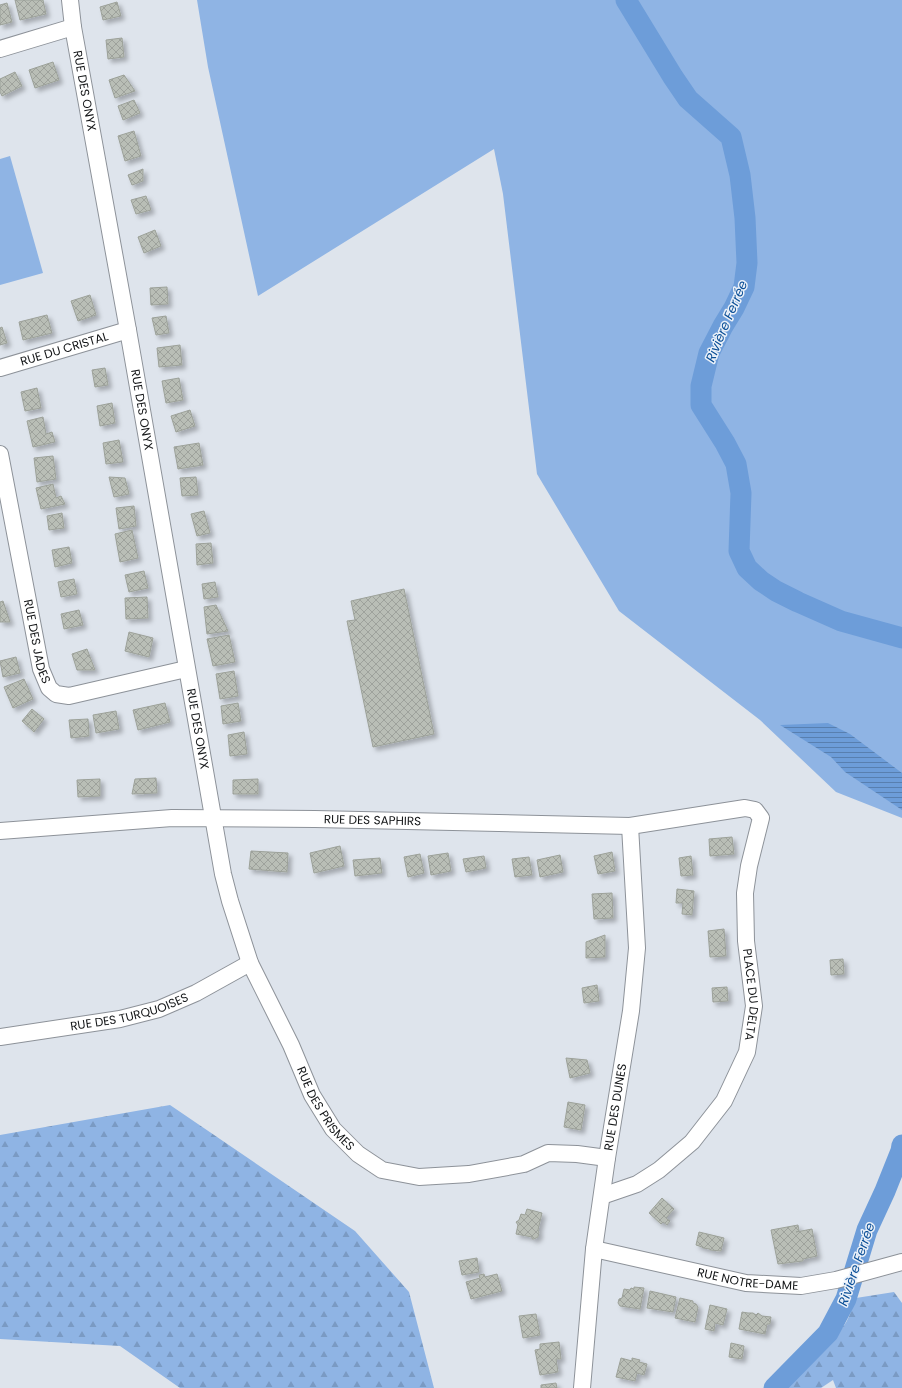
<svg xmlns="http://www.w3.org/2000/svg" width="902" height="1388" viewBox="0 0 902 1388" font-family="Poppins,sans-serif">
<style>
.green{fill:#8fb4e4}
.forest{fill:url(#forest-firs)}
.water{fill:url(#water-rules)}
.lines{fill:none;stroke-linecap:round;stroke-linejoin:round}
.river{stroke:#6d9dd9;stroke-width:21}
.building{fill:url(#building-cross-hatch);stroke:#9ca199;filter:url(#shadow)}
.minor-casing{stroke:#8d9299;stroke-width:18}
.minor{stroke:#fff;stroke-width:16}
.labels{text-anchor:middle;stroke-width:3;stroke-linejoin:round;paint-order:stroke}
.street-label{font-size:12px;fill:#131517;stroke:#ebf1f9}
.water-label{font-size:13px;font-style:italic;fill:#0b4f97;stroke:#ebf1f9}
</style>
<defs>
<pattern id="forest-firs" width="22" height="20" patternUnits="userSpaceOnUse"><rect width="22" height="20" fill="#8fb4e4"/><path d="M5 1l3.5 6h-7zM16 11l3.5 6h-7z" fill="#7a9ac3"/></pattern>
<pattern id="water-rules" width="6" height="5" patternUnits="userSpaceOnUse"><rect width="6" height="5" fill="#6d9dd9"/><path d="M0 2.5h6" fill="none" stroke="#587faf"/></pattern>
<pattern id="building-cross-hatch" width="8" height="8" patternUnits="userSpaceOnUse"><rect width="8" height="8" fill="#b9beb6"/><path d="M0 0l8 8M0 8l8-8" fill="none" stroke="#9ea29c"/></pattern>
<filter id="shadow"><feDropShadow dx="3.5" dy="3.5" stdDeviation="2" flood-color="#0004"/></filter>
</defs>
<rect width="100%" height="100%" fill="#dee4ec"/>
<!-- green -->
<g class="green">
<path d="M197 0H902V818L836 792 760 720 619 611 537 474 503 194 494 149 258 296 208 67Z"/>
<path d="M10 156 43 273 0 285V159Z"/>
</g>
<!-- forest -->
<g class="forest">
<path d="M170 1105 355 1231 409 1292 434 1388H180L120 1346 0 1339V1135Z"/>
<path d="M894 1292 902 1303V1388H836L833 1380 821 1388H784C803 1365 828 1348 845 1324 850 1317 852 1306 856 1298Z"/>
</g>
<!-- water -->
<path class="water" d="M828 723 850 734 902 773V810L845 772 831 757 780 725Z"/>
<g class="lines">
<!-- river -->
<g class="river">
<path d="M626 0 673 77 688 99 731 137 740 175 745 218 747 263 744 287 734 308 723 326 709 353 701 386V405L725 443 736 464 741 493 739 551 747 568 761 581 776 591 798 602 841 621 902 638"/>
<path d="M774 1388 828 1333 846 1299 867 1230 885 1191 901 1151 902 1145"/>
</g>
</g>
<!-- building -->
<g class="building">
<path d="M15 0H43L46 14 20 20Z"/>
<path d="M117 2 121 16 103 20 100 7Z"/>
<path d="M7 3 12 22 0 25V5Z"/>
<path d="M122 38 124 57 108 59 106 40Z"/>
<path d="M53 62 59 80 35 88 29 70Z"/>
<path d="M15 72 22 86 2 96 0 92V79Z"/>
<path d="M124 75 135 91 115 98 109 80Z"/>
<path d="M134 100 140 113 123 120 118 106Z"/>
<path d="M134 131 141 156 125 161 118 136Z"/>
<path d="M143 169V181L132 185 128 175Z"/>
<path d="M146 196 151 210 136 214 131 200Z"/>
<path d="M155 230 161 246 144 253 138 237Z"/>
<path d="M167 287 168 304 151 305 150 288Z"/>
<path d="M90 295 96 315 78 321 71 301Z"/>
<path d="M47 315 52 333 23 340 19 322Z"/>
<path d="M166 316 169 333 156 335 152 318Z"/>
<path d="M2 327 7 343 0 345V328Z"/>
<path d="M180 345 182 365 159 367 157 348Z"/>
<path d="M105 368 108 385 95 387 92 370Z"/>
<path d="M179 378 183 400 166 403 162 381Z"/>
<path d="M37 388 41 408 25 411 21 392Z"/>
<path d="M112 403 115 423 100 426 97 406Z"/>
<path d="M190 410 195 426 176 432 171 416Z"/>
<path d="M43 417 46 434 52 432 55 442 33 447 27 421Z"/>
<path d="M119 440 123 462 106 464 103 443Z"/>
<path d="M199 443 203 465 178 469 174 447Z"/>
<path d="M53 456 56 479 37 482 34 458Z"/>
<path d="M109 477 125 478 129 494 114 497Z"/>
<path d="M196 477 198 495 182 496 180 478Z"/>
<path d="M53 484 56 498 61 496 65 504 41 509 36 488Z"/>
<path d="M134 506 136 526 119 529 116 508Z"/>
<path d="M204 511 210 533 197 536 191 514Z"/>
<path d="M62 513 64 528 49 530 47 516Z"/>
<path d="M132 530 138 558 120 562 115 534Z"/>
<path d="M211 543 213 563 197 565 196 544Z"/>
<path d="M69 547 72 563 55 567 52 550Z"/>
<path d="M144 571 148 588 129 592 125 575Z"/>
<path d="M74 579 77 594 61 597 58 582Z"/>
<path d="M215 582 218 597 204 599 202 584Z"/>
<path d="M404 589 434 734 373 747 347 621 355 620 351 601Z"/>
<path d="M147 597 148 618 126 619 125 598Z"/>
<path d="M3 601 10 622H0V602Z"/>
<path d="M216 605 228 631 207 634 204 607Z"/>
<path d="M79 610 83 625 64 629 61 614Z"/>
<path d="M129 632 153 638 149 657 125 651Z"/>
<path d="M229 635 235 662 213 666 207 639Z"/>
<path d="M87 649 95 670H77L72 654Z"/>
<path d="M16 657 20 673 3 677 0 661Z"/>
<path d="M234 671 238 696 220 699 216 674Z"/>
<path d="M24 679 33 699 13 708 4 687Z"/>
<path d="M165 703 170 722 138 730 133 710Z"/>
<path d="M238 703 241 721 223 724 221 706Z"/>
<path d="M32 709 44 719 34 732 22 721Z"/>
<path d="M116 711 119 729 96 733 93 715Z"/>
<path d="M88 719 89 736 71 738 69 720Z"/>
<path d="M244 732 247 754 230 756 228 735Z"/>
<path d="M156 778 157 793 132 794 135 779Z"/>
<path d="M100 779V796L78 797 77 780Z"/>
<path d="M258 779V794H233V780Z"/>
<path d="M732 837 734 854 710 856 709 839Z"/>
<path d="M340 846 344 866 314 873 310 853Z"/>
<path d="M251 851 288 853 287 872 249 869Z"/>
<path d="M612 852 615 871 598 874 594 856Z"/>
<path d="M448 853 451 871 431 875 428 856Z"/>
<path d="M420 854 424 873 408 877 404 857Z"/>
<path d="M560 855 563 872 540 877 537 860Z"/>
<path d="M484 856 486 868 466 872 463 859Z"/>
<path d="M691 856 693 875 681 876 679 858Z"/>
<path d="M529 857 532 875 515 877 512 859Z"/>
<path d="M380 858 382 873 355 876 353 860Z"/>
<path d="M677 889 694 891 692 915 682 914 683 903H676Z"/>
<path d="M612 893 613 918 594 919 592 894Z"/>
<path d="M724 929 726 956 710 957 708 931Z"/>
<path d="M605 935V957L586 958V942Z"/>
<path d="M843 959 844 974 831 975 830 960Z"/>
<path d="M597 985 599 1001 584 1003 582 988Z"/>
<path d="M727 987 728 1001 713 1002 712 988Z"/>
<path d="M566 1058 587 1060 590 1073 570 1078Z"/>
<path d="M568 1102 585 1105 581 1130 564 1127Z"/>
<path d="M662 1198 674 1209 666 1218 670 1221 667 1225 663 1222 661 1224 649 1213Z"/>
<path d="M527 1209 542 1213 538 1230 539 1232 538 1237 534 1239H532V1237L516 1234 518 1225 516 1222 519 1220 521 1214 525 1215Z"/>
<path d="M798 1225 799 1231 796 1232 812 1229 817 1256 803 1259V1261L778 1264 771 1230Z"/>
<path d="M699 1232 724 1238 721 1251 710 1250V1249L703 1248 702 1247 696 1245Z"/>
<path d="M477 1258 479 1272 462 1275 459 1261Z"/>
<path d="M484 1274 485 1277 497 1274 502 1291 471 1299 466 1282 480 1278 479 1275Z"/>
<path d="M634 1287 644 1288 640 1309 620 1306 618 1303 619 1299 622 1298 624 1289 630 1290 631 1288 634 1289Z"/>
<path d="M650 1291 676 1297 673 1312 647 1308Z"/>
<path d="M680 1298 693 1301V1303L696 1304 698 1307 695 1322 675 1318Z"/>
<path d="M710 1305 727 1309 723 1325 715 1323 714 1331 705 1329Z"/>
<path d="M742 1312 748 1313H753L756 1315 758 1313 762 1316 771 1317 770 1324H767L765 1334 739 1329Z"/>
<path d="M536 1314 540 1335 523 1338 519 1316Z"/>
<path d="M559 1342 561 1359H556L558 1372 540 1375 535 1350 540 1349V1344Z"/>
<path d="M731 1343 744 1346 742 1359 729 1357Z"/>
<path d="M621 1358 632 1361V1358L640 1360 639 1362 647 1364 644 1375 637 1373 635 1381 616 1377Z"/>
<path d="M556 1383 557 1388H541V1385Z"/>
</g>
<g class="lines">
<!-- minor casing -->
<g class="minor-casing">
<g id="minor">
<path id="s1" d="M70 0 73 27 128 330 223 874 230 901 250 963 291 1045 312 1095 333 1129 358 1154 382 1170 419 1177 469 1174 524 1164 548 1153 577 1154 607 1158"/>
<path d="M0 49 73 27"/>
<path id="s2" d="M0 368 128 330"/>
<path id="s3" d="M0 454 41 669 49 688 56 694 69 696 186 669"/>
<path id="s4" d="M0 831 172 818 315 819 630 826 745 808 755 810 761 818 749 866 745 893 746 941 754 1006 747 1052 724 1101 692 1142 659 1170 637 1184 602 1196"/>
<path id="s5" d="M0 1037 120 1019 159 1009 196 993 250 963"/>
<path id="s6" d="M594 1249 746 1283 801 1286 836 1280 902 1262"/>
<path id="s7" d="M582 1388 594 1249 607 1158 631 1011 637 948 630 826"/>
</g>
</g>
<!-- minor -->
<use href="#minor" class="minor"/>
</g>
<g class="labels">
<!-- street labels -->
<g class="street-label">
<text dy="4" stroke="none"><textPath href="#s1" startOffset="92">RUE DES ONYX</textPath></text>
<text dy="4" stroke="none"><textPath href="#s2" startOffset="67">RUE DU CRISTAL</textPath></text>
<text dy="4" stroke="none"><textPath href="#s1" startOffset="416">RUE DES ONYX</textPath></text>
<text dy="4" stroke="none"><textPath href="#s3" startOffset="191">RUE DES JADES</textPath></text>
<text dy="4" stroke="none"><textPath href="#s1" startOffset="740">RUE DES ONYX</textPath></text>
<text dy="4" stroke="none"><textPath href="#s4" startOffset="373">RUE DES SAPHIRS</textPath></text>
<text dy="4" stroke="none"><textPath href="#s4" startOffset="946">PLACE DU DELTA</textPath></text>
<text dy="4" stroke="none"><textPath href="#s5" startOffset="132">RUE DES TURQUOISES</textPath></text>
<text dy="4" stroke="none"><textPath href="#s1" startOffset="1145">RUE DES PRISMES</textPath></text>
<text dy="4" stroke="none"><textPath href="#s7" startOffset="283">RUE DES DUNES</textPath></text>
<text dy="4" stroke="none"><textPath href="#s6" startOffset="157">RUE NOTRE-DAME</textPath></text>
</g>
<!-- water labels -->
<g class="water-label">
<text transform="translate(726 321) rotate(-67)" y="5">Rivière Ferrée</text>
<text transform="translate(856 1264) rotate(-71)" y="5">Rivière Ferrée</text>
</g>
</g>
</svg>
